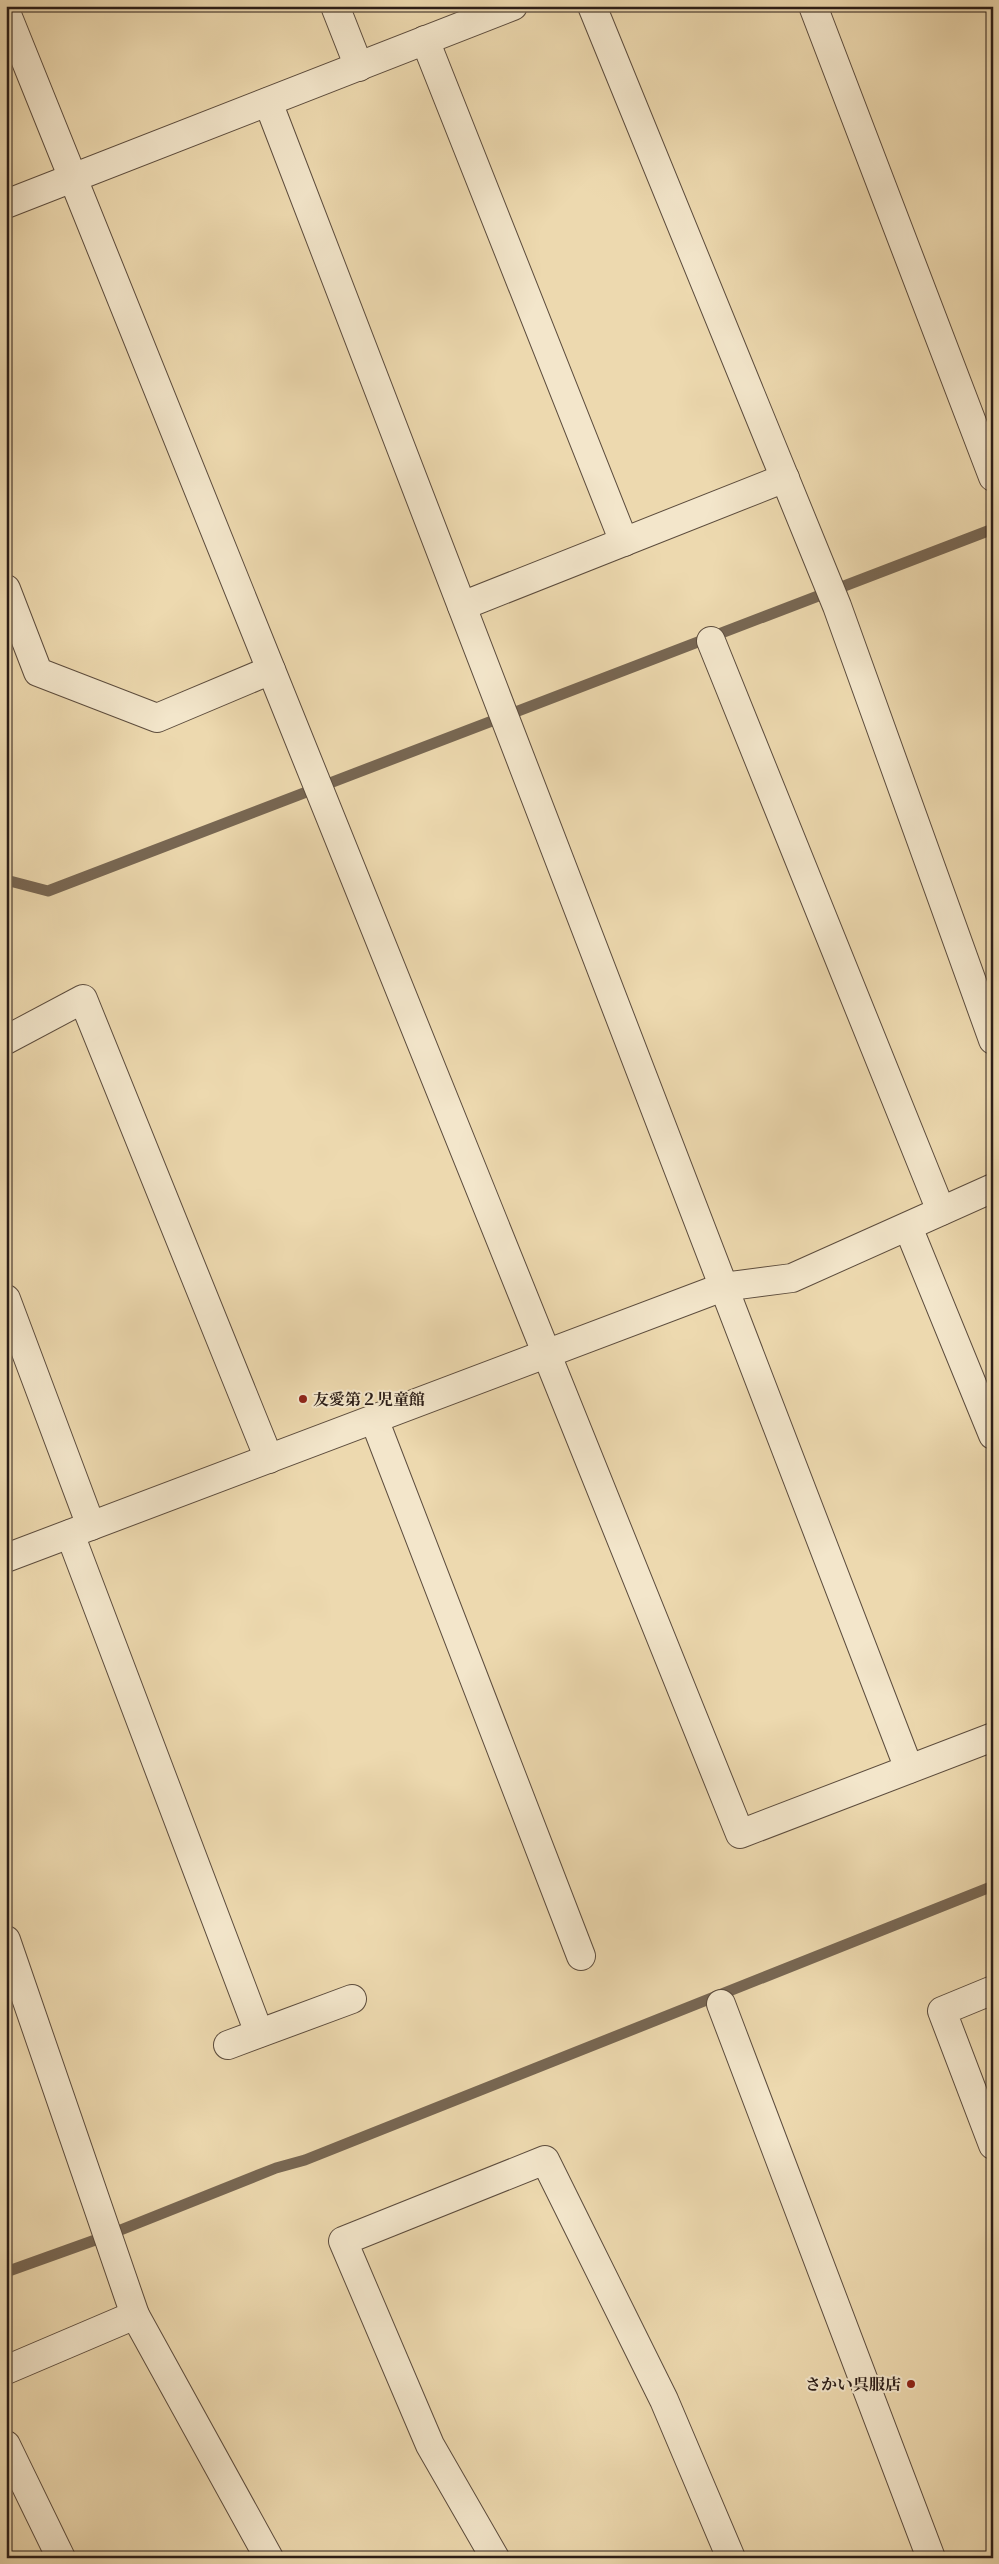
<svg xmlns="http://www.w3.org/2000/svg" width="999" height="2564" viewBox="0 0 999 2564" font-family="'Libre Bodoni','Noto Serif JP',serif">
<style>
.lines{fill:none;stroke-linecap:round;stroke-linejoin:round}
.stream{stroke:#786753;stroke-width:11}
.street-casing{stroke:#5c4c3d;stroke-width:30}
.street{stroke:#f3e6cb;stroke-width:28}
.poi-dot{fill:#8f2418;stroke:#f3e6cb;stroke-width:2}
.labels{text-anchor:middle;stroke-width:4;stroke-linejoin:round;paint-order:stroke}
.poi-label{font-size:16px;font-weight:bold;fill:#2b1d17;stroke:#f3e6cb;text-anchor:start}
</style>
<rect width="100%" height="100%" fill="#edd9af"/>
<filter id="stains"><feTurbulence type="fractalNoise" baseFrequency=".004" numOctaves="4"/><feColorMatrix values="0 0 0 0 .2 0 0 0 0 .09 0 0 0 0 .02 0 0 0 .5 -.17"/></filter>
<radialGradient id="worn" r=".72"><stop offset=".6" stop-color="#630" stop-opacity="0"/><stop offset="1" stop-color="#630" stop-opacity=".3"/></radialGradient>
<g class="lines">
<!-- stream -->
<g class="stream">
<path d="M6 880 48 891 993 529"/>
<path d="M6 2272 98 2239 276 2168 305 2160 993 1886"/>
</g>
<!-- street casing -->
<g class="street-casing">
<g id="street">
<path d="M335 6 359 67"/>
<path d="M592 6 837 606 993 1040"/>
<path d="M813 6 993 477"/>
<path d="M6 12 740 1834 993 1737"/>
<path d="M425 40 624 542"/>
<path d="M268 102 909 1769"/>
<path d="M6 204 513 6"/>
<path d="M6 589 38 672 157 718 271 670"/>
<path d="M462 606 785 478"/>
<path d="M711 641 941 1211"/>
<path d="M6 1040 83 999 269 1459"/>
<path d="M908 1227 993 1435"/>
<path d="M6 1299 91 1526"/>
<path d="M374 1419 581 1956"/>
<path d="M70 1534 259 2033"/>
<path d="M6 1558 723 1287 792 1278 993 1188"/>
<path d="M6 1940 135 2315 269 2558"/>
<path d="M993 1990 942 2011 993 2145"/>
<path d="M721 2004 931 2558"/>
<path d="M228 2045 352 1999"/>
<path d="M6 2370 135 2315"/>
<path d="M6 2445 61 2558"/>
<path d="M495 2558 430 2445 343 2241 545 2160 664 2400 731 2558"/>
</g>
</g>
<!-- street -->
<use href="#street" class="street"/>
</g>
<!-- markers -->
<g class="poi-dot">
<circle cx="303" cy="1399" r="5"/>
<circle cx="911" cy="2384" r="5"/>
</g>
<g class="labels">
<!-- poi labels -->
<g class="poi-label">
<text x="313" y="1405">友愛第２児童館</text>
<text x="901" y="2390" text-anchor="end">さかい呉服店</text>
</g>
</g>
<!-- margin -->
<rect width="999" height="2564" fill="none" stroke="#edd9af" stroke-width="25"/>
<rect x="8" y="8" width="984" height="2549" fill="none" stroke="#2b1d17" stroke-width="2.5"/>
<rect x="12" y="12" width="974" height="2539" fill="none" stroke="#2b1d17"/>
<rect width="100%" height="100%" filter="url(#stains)"/>
<rect width="100%" height="100%" fill="url(#worn)"/>
</svg>
